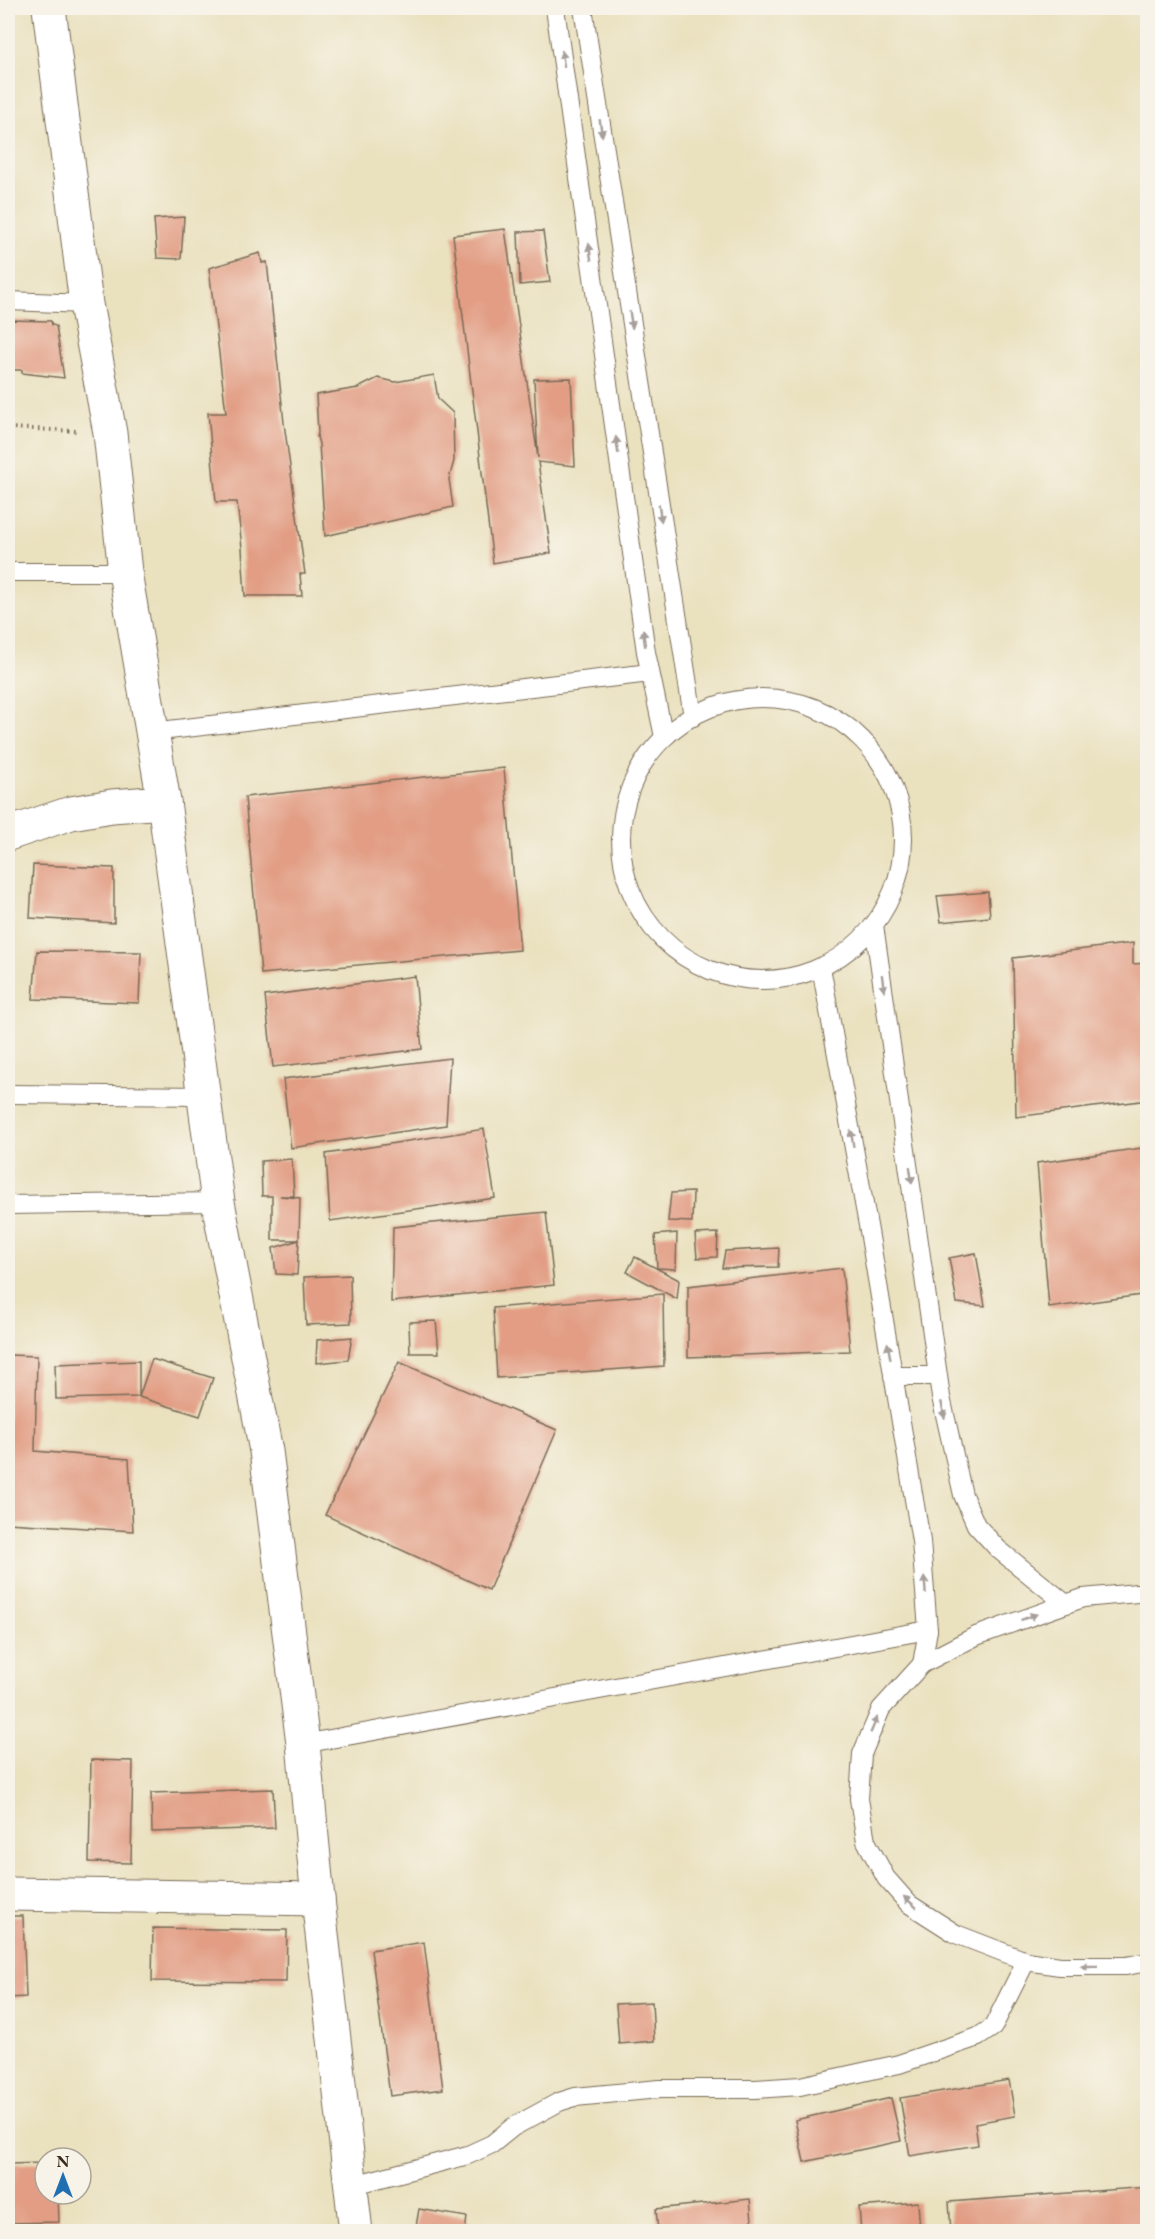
<svg xmlns="http://www.w3.org/2000/svg" width="1155" height="2239" viewBox="0 0 1155 2239" font-family="'EB Garamond',serif">
<style>
.building{fill:#e29d84}
.lines{fill:none;stroke-linecap:round;stroke-linejoin:round}
.lane-casing{stroke:#786a56;stroke-width:20}
.street-casing{stroke:#786a56;stroke-width:35}
.path{stroke:#786a56;stroke-width:4;stroke-dasharray:1.5 4.5;stroke-linecap:butt}
.lane{stroke:#fff;stroke-width:18}
.street{stroke:#fff;stroke-width:33}
.oneway{fill:#a79f9a}
</style>
<rect width="100%" height="100%" fill="#f7f3e8"/>
<filter id="ink" filterUnits="userSpaceOnUse"><feTurbulence type="fractalNoise" baseFrequency=".0167" numOctaves="2"/><feDisplacementMap in="SourceGraphic" scale="12" xChannelSelector="R" yChannelSelector="G"/><feConvolveMatrix kernelMatrix="1 2 1 2 8 2 1 2 1" color-interpolation-filters="sRGB"/></filter>
<filter id="wash" filterUnits="userSpaceOnUse"><feTurbulence type="fractalNoise" baseFrequency=".008" numOctaves="4" result="noise"/><feDisplacementMap in="SourceGraphic" scale="24" xChannelSelector="R" yChannelSelector="G"/><feGaussianBlur stdDeviation="1.35" result="paint"/><feColorMatrix in="noise" values="0 0 0 0 0 0 0 0 0 0 0 0 0 0 0 0 0 1.4 0 .05"/><feComposite in="paint" operator="in"/></filter>
<g filter="url(#wash)">
<rect width="100%" height="100%" fill="#eae1bf"/>
<g id="blocks">
<!-- building -->
<g class="building">
<path d="M184 217 181 259 157 258 154 219Z"/>
<path d="M505 229 538 458 534 379 571 378 575 466 538 462 551 553 493 563 453 235Z"/>
<path d="M543 231 550 282 520 285 518 232Z"/>
<path d="M260 253 262 263 267 262 284 423 305 574H300L302 596H245L242 548 237 502H216L208 413H226L209 268Z"/>
<path d="M8 320 51 321 52 325 56 326 64 378 22 373V370H11L10 374H8Z"/>
<path d="M434 375 438 399 453 413 454 461 449 479 453 507 325 536 319 444 317 437 318 433 316 395 358 388 378 378 395 382Z"/>
<path d="M504 768 520 950 261 974 245 797Z"/>
<path d="M33 865 114 868V923L30 918Z"/>
<path d="M988 892 990 917 941 922 937 896Z"/>
<path d="M1133 943V964L1148 963V1100L1016 1117 1013 958Z"/>
<path d="M37 951 141 952 139 1003 33 999Z"/>
<path d="M415 976 422 1049 273 1067 265 996Z"/>
<path d="M450 1058 446 1125 291 1148 283 1079Z"/>
<path d="M484 1129 495 1198 330 1221 326 1154Z"/>
<path d="M1148 1147V1294L1049 1308 1037 1163Z"/>
<path d="M292 1159 294 1196H280L300 1198 299 1240 297 1275 276 1274 273 1248 299 1240H272V1196H262L261 1161Z"/>
<path d="M693 1192 692 1222 668 1221 671 1193Z"/>
<path d="M546 1212 554 1285 391 1302 393 1227Z"/>
<path d="M677 1233 676 1269 657 1268 655 1235Z"/>
<path d="M718 1233 717 1257 697 1258 695 1234Z"/>
<path d="M779 1248 778 1267 722 1268 725 1251Z"/>
<path d="M976 1253 985 1306 957 1303 949 1258Z"/>
<path d="M635 1257 679 1280 677 1299 627 1272Z"/>
<path d="M842 1268 850 1351 688 1357V1286Z"/>
<path d="M350 1275 351 1323 306 1325 304 1277Z"/>
<path d="M663 1294 664 1366 497 1378 493 1308Z"/>
<path d="M436 1321 439 1353H410L409 1322Z"/>
<path d="M352 1337 348 1360 316 1363 317 1340Z"/>
<path d="M8 1355 37 1356 35 1451 129 1459 133 1531 8 1523Z"/>
<path d="M152 1359 213 1378 200 1416 139 1397Z"/>
<path d="M139 1361V1397L56 1399 55 1364Z"/>
<path d="M399 1362 557 1430 489 1590 325 1515Z"/>
<path d="M91 1760 133 1761 131 1863 89 1862Z"/>
<path d="M273 1789 275 1828 152 1832 151 1793Z"/>
<path d="M8 1916H23L26 1997 8 1998Z"/>
<path d="M153 1928 287 1930 286 1982 152 1981Z"/>
<path d="M424 1942 443 2089 390 2096 371 1950Z"/>
<path d="M652 2002 654 2041 619 2044 616 2004Z"/>
<path d="M1009 2080 1015 2116 975 2123 978 2145 910 2156 900 2098Z"/>
<path d="M891 2098 901 2141 804 2162 795 2120Z"/>
<path d="M45 2163V2194H58L59 2222 8 2223V2164Z"/>
<path d="M1148 2187V2232H951L949 2202Z"/>
<path d="M750 2199 753 2232H658L656 2209Z"/>
<path d="M918 2202 920 2232H861L859 2207Z"/>
<path d="M419 2209 467 2217 465 2232H415Z"/>
</g>
</g>
</g>
<g filter="url(#ink)">
<use href="#blocks" fill-opacity="0" stroke="#786a56" stroke-width="1.5"/>
<g class="lines">
<!-- lane casing -->
<g class="lane-casing">
<g id="lane">
<path d="M555 8 646 652 664 737"/>
<path d="M583 8 693 717"/>
<path d="M8 301 86 304"/>
<path d="M8 572H125"/>
<circle cx="762" cy="839" r="141"/>
<path d="M152 732 650 673"/>
<path d="M874 925 941 1397 963 1495 976 1525 998 1549 1066 1604"/>
<path d="M821 967 869 1231 921 1541 928 1630 922 1664"/>
<path d="M8 1094 204 1096"/>
<path d="M8 1205 218 1202"/>
<path d="M893 1376H938"/>
<path d="M1148 1592 1083 1598 976 1636 922 1664 881 1709 862 1754 859 1799 866 1841 886 1878 909 1904 956 1934 1026 1961 1060 1966H1126L1148 1962"/>
<path d="M303 1744 928 1630"/>
<path d="M350 2186 468 2155 492 2144 513 2127 559 2102 575 2097 659 2089H755L800 2086 899 2064 978 2037 993 2027 1026 1961"/>
</g>
</g>
<!-- street casing -->
<g class="street-casing">
<g id="street">
<path d="M49 8 86 304 110 433 125 572 164 802 218 1202 266 1451 303 1744 318 1899 356 2232"/>
<path d="M8 834 71 813 112 806 164 802"/>
<path d="M8 1894 318 1899"/>
</g>
</g>
<!-- path -->
<path class="path" d="M8 428 77 431"/>
<!-- lane -->
<use href="#lane" class="lane"/>
<!-- street -->
<use href="#street" class="street"/>
</g>
<!-- one-way arrows -->
<defs><path id="oneway-solid" d="M-6-.8H1V-3.2L6.5 0L1 3.2V.8H-6Z" transform="scale(1.5)"/></defs>
<g class="oneway">
<use href="#oneway-solid" transform="translate(563 59) rotate(-98)"/>
<use href="#oneway-solid" transform="translate(601 128) rotate(81)"/>
<use href="#oneway-solid" transform="translate(590 252) rotate(-98)"/>
<use href="#oneway-solid" transform="translate(631 320) rotate(81)"/>
<use href="#oneway-solid" transform="translate(617 445) rotate(-98)"/>
<use href="#oneway-solid" transform="translate(660 513) rotate(81)"/>
<use href="#oneway-solid" transform="translate(644 638) rotate(-98)"/>
<use href="#oneway-solid" transform="translate(883 983) rotate(82)"/>
<use href="#oneway-solid" transform="translate(852 1138) rotate(-100)"/>
<use href="#oneway-solid" transform="translate(911 1175) rotate(82)"/>
<use href="#oneway-solid" transform="translate(889 1351) rotate(-100)"/>
<use href="#oneway-solid" transform="translate(943 1410) rotate(78)"/>
<use href="#oneway-solid" transform="translate(925 1585) rotate(-94)"/>
<use href="#oneway-solid" transform="translate(1029 1617) rotate(-20)"/>
<use href="#oneway-solid" transform="translate(874 1725) rotate(-67)"/>
<use href="#oneway-solid" transform="translate(910 1902) rotate(-139)"/>
<use href="#oneway-solid" transform="translate(1089 1966) rotate(180)"/>
</g>
</g>
<!-- margin -->
<rect width="1155" height="2239" fill="none" stroke="#f7f3e8" stroke-width="30"/>
<!-- north arrow -->
<g transform="translate(63 2176)"><circle r="28" fill="#f7f3e8" stroke="#aca397" stroke-width="1.5"/>
<path d="M0-4.5L10 22L0 15L-10 22Z" fill="#1f6fb2"/>
<text y="-9" font-size="16" font-weight="bold" text-anchor="middle" fill="#3b2a1e">N</text>
</g>
</svg>
